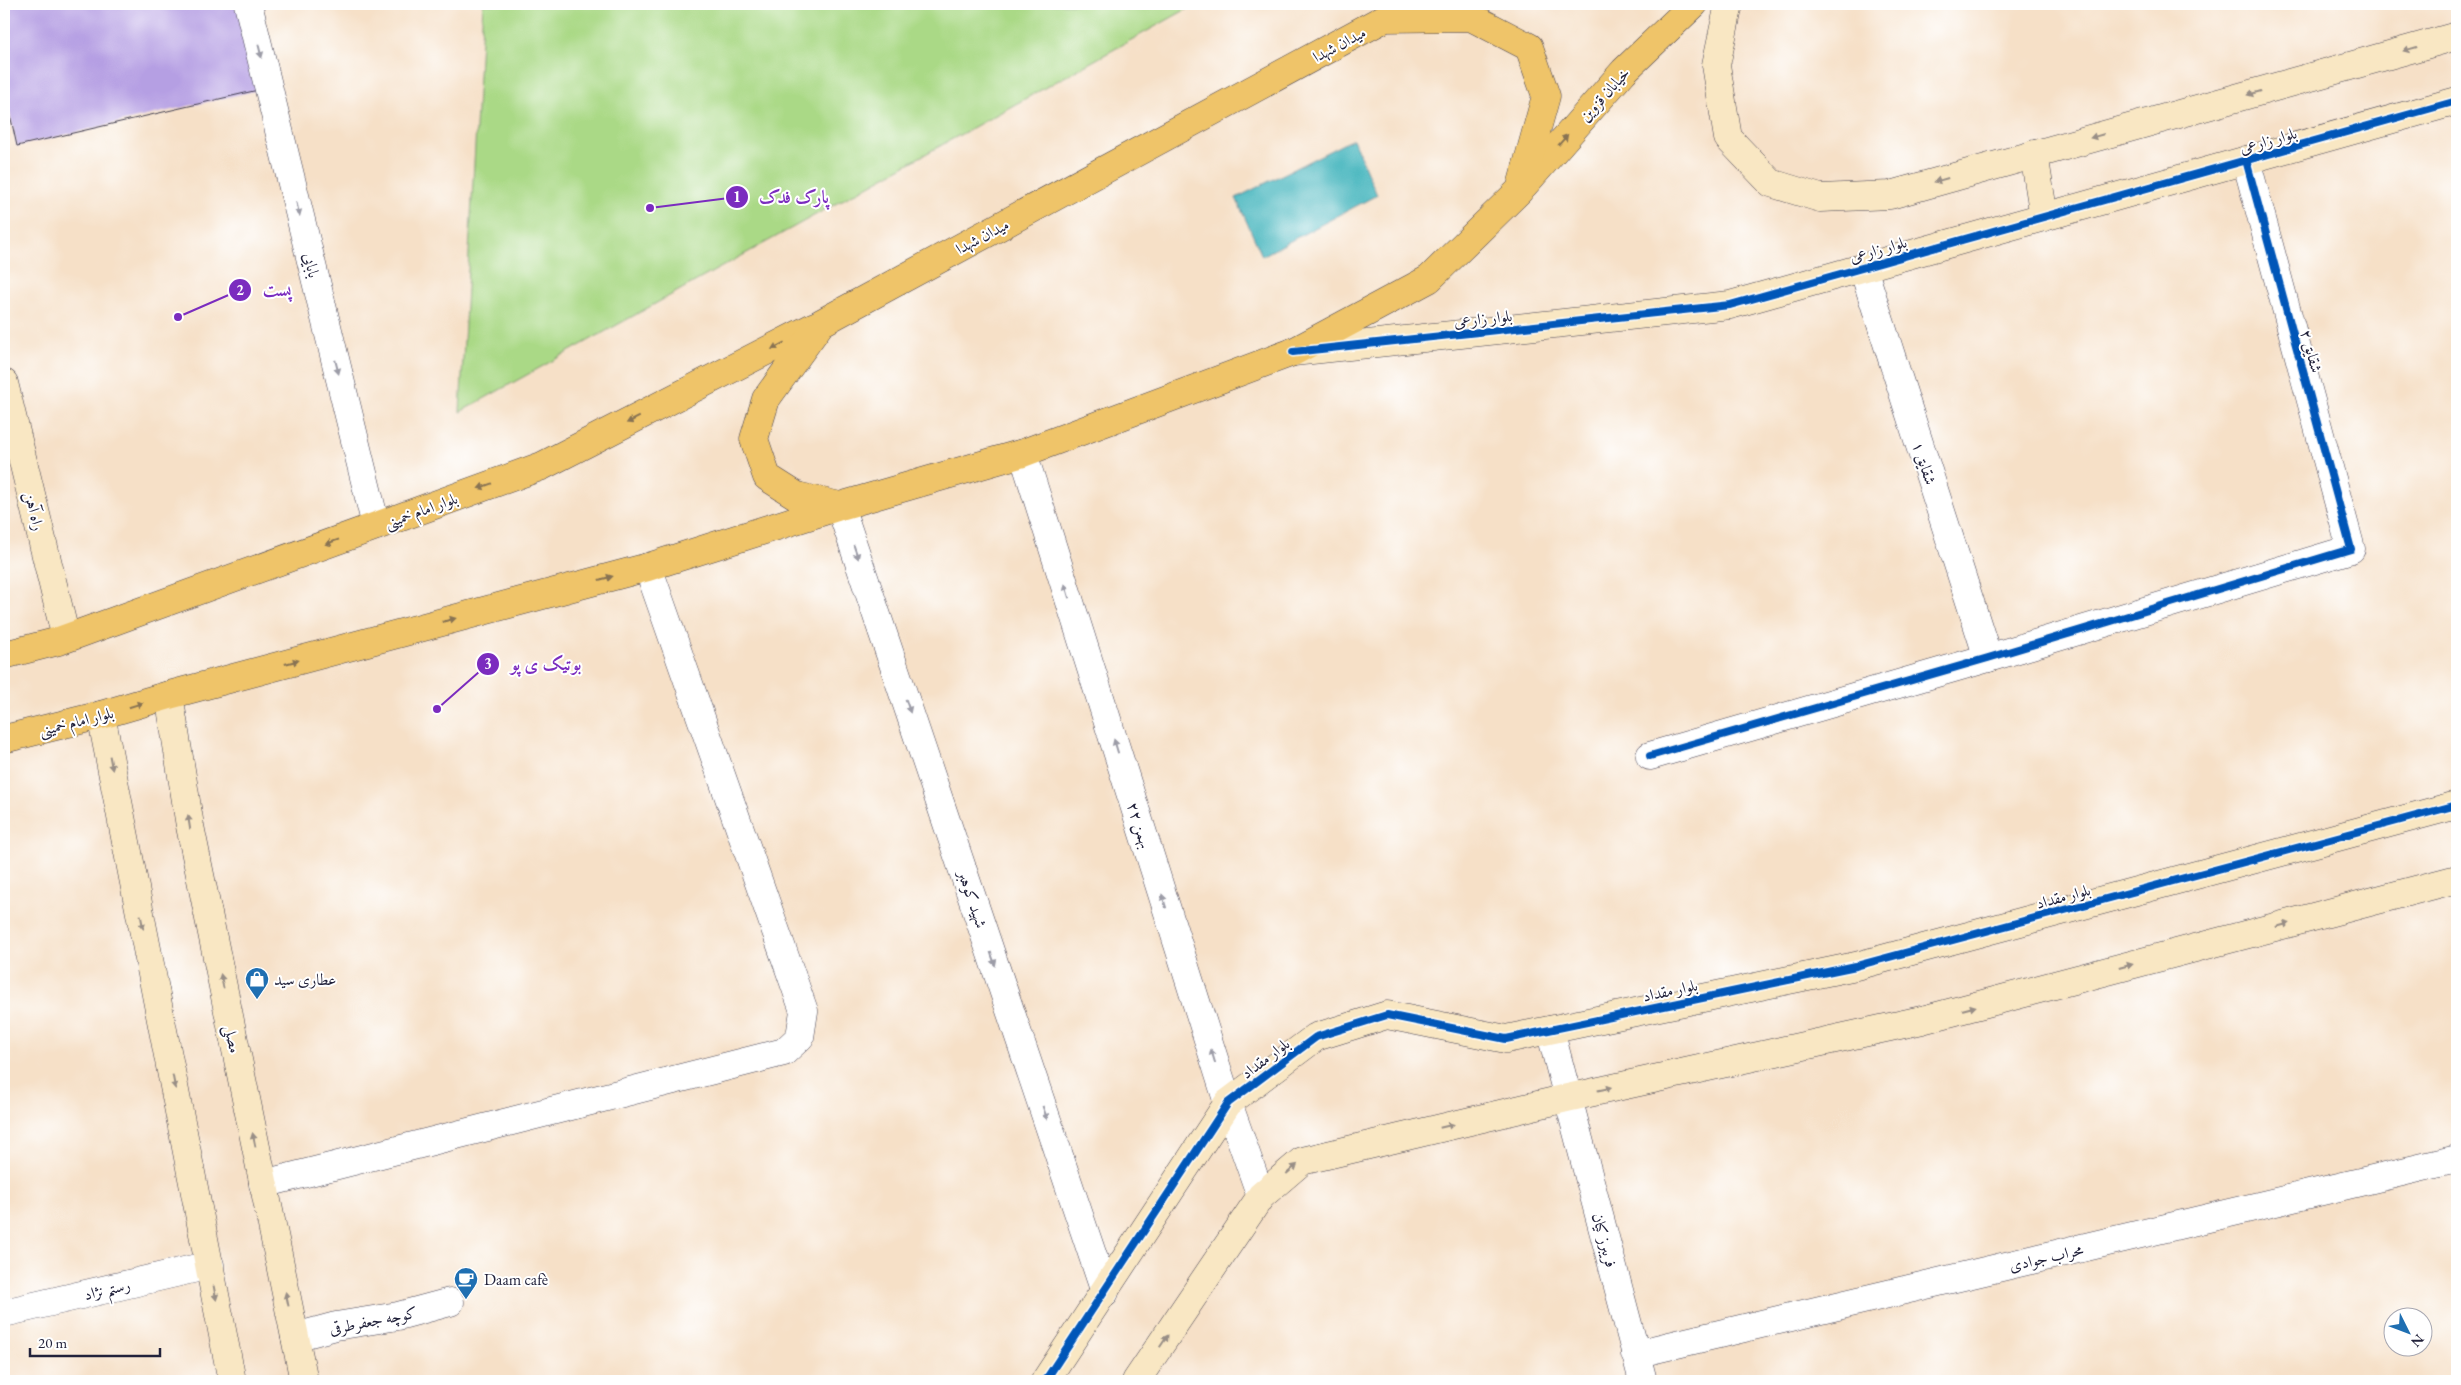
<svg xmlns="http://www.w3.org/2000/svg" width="2461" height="1385" viewBox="0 0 2461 1385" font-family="'EB Garamond',Amiri,serif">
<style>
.green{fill:#aad986;stroke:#667e60}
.water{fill:#45b5bd;stroke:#346c7c}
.building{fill:#b59fe3}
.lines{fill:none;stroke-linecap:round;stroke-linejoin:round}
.street-casing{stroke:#423e50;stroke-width:29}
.secondary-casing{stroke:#423e50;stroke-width:29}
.highway-casing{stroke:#423e50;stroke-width:29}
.street{stroke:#fff;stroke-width:28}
.secondary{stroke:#f9e7c3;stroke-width:28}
.highway{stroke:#efc469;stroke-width:28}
.cycleway-casing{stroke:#fff;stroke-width:11}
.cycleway{stroke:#0057b8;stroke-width:8}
.oneway{fill:#988e86}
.oneway2{fill:#9c9ca7}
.oneway3{fill:#887352}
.labels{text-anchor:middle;stroke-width:4;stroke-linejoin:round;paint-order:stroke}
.street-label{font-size:16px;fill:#22223b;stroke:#fff}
.poi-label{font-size:16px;fill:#22223b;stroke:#fff;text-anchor:start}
.leader{fill:none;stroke:#7b2cbf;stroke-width:2}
.callout-dot{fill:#7b2cbf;stroke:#fff;stroke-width:2}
.mark-label{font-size:15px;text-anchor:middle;font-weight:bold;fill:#fff}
.callout-label{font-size:18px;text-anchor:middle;font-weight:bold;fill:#7b2cbf;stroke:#fff;stroke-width:4;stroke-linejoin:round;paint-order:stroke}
</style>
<rect width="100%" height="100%" fill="#fff"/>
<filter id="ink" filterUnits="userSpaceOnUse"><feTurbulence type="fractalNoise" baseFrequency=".02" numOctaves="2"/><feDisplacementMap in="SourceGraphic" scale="10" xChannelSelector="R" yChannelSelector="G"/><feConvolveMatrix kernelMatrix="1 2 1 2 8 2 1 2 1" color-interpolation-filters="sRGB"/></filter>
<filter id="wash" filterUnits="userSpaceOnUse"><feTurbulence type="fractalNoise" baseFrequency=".0096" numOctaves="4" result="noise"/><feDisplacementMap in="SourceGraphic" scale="20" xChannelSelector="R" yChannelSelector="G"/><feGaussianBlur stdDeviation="1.12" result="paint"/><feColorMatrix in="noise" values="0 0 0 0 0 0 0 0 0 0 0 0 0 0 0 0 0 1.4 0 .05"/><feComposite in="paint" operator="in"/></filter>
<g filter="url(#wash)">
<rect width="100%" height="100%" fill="#f6e0c7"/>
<!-- green -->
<path class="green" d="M483 4H1196L460 412Z"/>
<!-- water -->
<path class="water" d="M1353 139 1377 195 1262 256 1236 198Z"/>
<g id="blocks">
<!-- building -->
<path class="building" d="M4 4H238L258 90 17 146 4 87Z"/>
</g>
</g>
<g filter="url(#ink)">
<use href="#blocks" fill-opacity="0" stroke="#423e50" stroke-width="1"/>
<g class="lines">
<!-- street casing -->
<g class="street-casing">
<g id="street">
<path d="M248 4 376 526"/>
<path d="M1863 268 1988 658"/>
<path d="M1023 453 1228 1103 1261 1196"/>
<path d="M840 506 1105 1292"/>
<path d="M1650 756 1988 658 2351 549 2246 160"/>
<path d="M1550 1030 1643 1381"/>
<path d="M263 1184 784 1052 800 1037 804 1011 648 567"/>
<path d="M4 1313 210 1265"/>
<path d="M295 1337 336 1326 398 1316 450 1302"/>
<path d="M1635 1354 2457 1159"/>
</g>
</g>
<!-- secondary casing -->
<g class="secondary-casing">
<g id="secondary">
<path d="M1729 4 1716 65 1728 138 1771 183 1820 198 1890 195 2457 36"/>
<path d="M2034 154 2044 217"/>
<path d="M1293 352 1730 305 2457 101"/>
<path d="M4 383 66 638"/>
<path d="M169 695 190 826 304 1381"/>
<path d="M101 715 232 1381"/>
<path d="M1045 1381 1228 1103 1316 1037 1387 1015 1506 1039 1856 966 2457 805"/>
<path d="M1136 1381 1261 1196 1302 1161 1567 1098 1922 1020 2457 879"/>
</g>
</g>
<!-- highway casing -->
<g class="highway-casing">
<g id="highway">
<path d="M1524 185 1624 71 1694 4"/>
<path d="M4 655 59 641 542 466 815 326"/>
<path d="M4 739 101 715 169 695 648 567 840 506 1023 453 1293 352 1429 279 1520 190 1546 96 1529 47 1471 17 1385 18 821 323 766 399 754 439 767 477 797 496 840 506"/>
</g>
</g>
<!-- street -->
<use href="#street" class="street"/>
<!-- secondary -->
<use href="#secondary" class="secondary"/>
<!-- highway -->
<use href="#highway" class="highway"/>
<!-- cycleway casing -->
<g class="cycleway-casing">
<g id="cycleway">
<path d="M1293 352 1730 305 2457 101"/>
<path d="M1650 756 1988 658 2351 549 2246 160"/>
<path d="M1045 1381 1228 1103 1316 1037 1387 1015 1506 1039 1856 966 2457 805"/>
</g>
</g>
<!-- cycleway -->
<use href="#cycleway" class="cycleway"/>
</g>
<!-- one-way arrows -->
<defs><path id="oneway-solid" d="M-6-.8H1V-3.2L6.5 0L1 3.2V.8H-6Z" transform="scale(1.25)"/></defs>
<g class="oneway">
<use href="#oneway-solid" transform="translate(2410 49) rotate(164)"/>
<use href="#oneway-solid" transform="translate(2254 93) rotate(164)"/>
<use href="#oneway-solid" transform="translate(2097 136) rotate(164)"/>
<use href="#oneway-solid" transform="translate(1941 180) rotate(164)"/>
<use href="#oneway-solid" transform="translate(111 763) rotate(79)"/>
<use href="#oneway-solid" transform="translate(189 822) rotate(-99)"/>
<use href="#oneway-solid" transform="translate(142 922) rotate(79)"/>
<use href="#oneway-solid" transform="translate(2283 925) rotate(-15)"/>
<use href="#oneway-solid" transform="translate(2126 966) rotate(-15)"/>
<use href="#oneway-solid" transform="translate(222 981) rotate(-102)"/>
<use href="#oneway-solid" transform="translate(1969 1008) rotate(-15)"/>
<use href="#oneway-solid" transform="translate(174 1082) rotate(79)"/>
<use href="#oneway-solid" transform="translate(1605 1089) rotate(-12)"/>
<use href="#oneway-solid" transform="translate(1447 1126) rotate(-13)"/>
<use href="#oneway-solid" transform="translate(254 1140) rotate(-102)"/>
<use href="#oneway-solid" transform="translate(1292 1169) rotate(-41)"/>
<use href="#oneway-solid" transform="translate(215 1293) rotate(79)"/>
<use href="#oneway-solid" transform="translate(287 1299) rotate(-102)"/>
<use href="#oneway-solid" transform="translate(1164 1341) rotate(-56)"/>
</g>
<g class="oneway2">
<use href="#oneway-solid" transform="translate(260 51) rotate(76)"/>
<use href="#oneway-solid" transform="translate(298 209) rotate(76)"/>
<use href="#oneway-solid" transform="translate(337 367) rotate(76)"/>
<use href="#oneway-solid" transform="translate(856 552) rotate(71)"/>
<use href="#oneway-solid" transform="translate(1067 591) rotate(-107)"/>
<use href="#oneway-solid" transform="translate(908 706) rotate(71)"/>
<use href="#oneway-solid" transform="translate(1116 746) rotate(-107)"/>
<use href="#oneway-solid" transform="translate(1164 901) rotate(-107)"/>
<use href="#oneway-solid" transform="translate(993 959) rotate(71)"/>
<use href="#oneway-solid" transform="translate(1213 1056) rotate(-107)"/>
<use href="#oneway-solid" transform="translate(1045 1113) rotate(71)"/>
</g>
<g class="oneway3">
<use href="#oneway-solid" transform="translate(1563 140) rotate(-49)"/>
<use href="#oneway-solid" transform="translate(778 346) rotate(152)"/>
<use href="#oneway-solid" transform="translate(633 420) rotate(154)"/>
<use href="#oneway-solid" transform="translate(485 486) rotate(160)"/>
<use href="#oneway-solid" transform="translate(332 542) rotate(160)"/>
<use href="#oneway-solid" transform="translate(606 578) rotate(-15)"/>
<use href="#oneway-solid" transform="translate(449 620) rotate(-15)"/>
<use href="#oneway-solid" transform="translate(292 662) rotate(-15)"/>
<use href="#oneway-solid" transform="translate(136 705) rotate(-17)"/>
</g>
</g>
<!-- icons -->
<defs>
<g id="shop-pin" transform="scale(1.25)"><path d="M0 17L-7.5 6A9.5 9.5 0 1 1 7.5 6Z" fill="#1f6fb2" stroke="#fff"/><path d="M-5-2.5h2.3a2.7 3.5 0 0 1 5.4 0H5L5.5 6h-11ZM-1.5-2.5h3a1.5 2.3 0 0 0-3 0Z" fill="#fff"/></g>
<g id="cafe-pin" transform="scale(1.25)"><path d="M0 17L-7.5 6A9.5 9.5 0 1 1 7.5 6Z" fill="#1f6fb2" stroke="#fff"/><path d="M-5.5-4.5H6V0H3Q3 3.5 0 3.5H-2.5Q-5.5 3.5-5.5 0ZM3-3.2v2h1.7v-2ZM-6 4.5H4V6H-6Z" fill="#fff"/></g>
</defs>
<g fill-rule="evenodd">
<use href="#shop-pin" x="257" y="979"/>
<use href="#cafe-pin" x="466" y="1279"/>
</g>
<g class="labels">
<!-- street labels -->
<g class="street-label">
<text transform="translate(1339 44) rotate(-28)" y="6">میدان شهدا</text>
<text transform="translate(1604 94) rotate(-48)" y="6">خیابان قزوین</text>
<text transform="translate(2268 140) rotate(-16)" y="6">بلوار زارعی</text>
<text transform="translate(982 236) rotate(-28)" y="6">میدان شهدا</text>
<text transform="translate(1878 249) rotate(-16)" y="6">بلوار زارعی</text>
<text transform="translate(312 265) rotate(76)" y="6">بابایی</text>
<text transform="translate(1483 318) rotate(-6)" y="6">بلوار زارعی</text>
<text transform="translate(2312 351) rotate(75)" y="6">شقایق ۲</text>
<text transform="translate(1925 463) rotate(72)" y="6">شقایق ۱</text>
<text transform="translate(421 510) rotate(-20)" y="6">بلوار امام خمینی</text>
<text transform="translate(35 511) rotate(76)" y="6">راه آهن</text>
<text transform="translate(76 721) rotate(-14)" y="6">بلوار امام خمینی</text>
<text transform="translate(1140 825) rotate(73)" y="6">۲۲ بهمن</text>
<text transform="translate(2063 896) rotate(-15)" y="6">بلوار مقداد</text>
<text transform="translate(973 899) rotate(71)" y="6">شهید کوهبر</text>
<text transform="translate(1670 990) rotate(-12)" y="6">بلوار مقداد</text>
<text transform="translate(233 1039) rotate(78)" y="6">مصلی</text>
<text transform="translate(1265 1058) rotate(-37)" y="6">بلوار مقداد</text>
<text transform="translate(1605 1240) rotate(75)" y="6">فریبرز کیان</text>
<text transform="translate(2046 1257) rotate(-13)" y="6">محراب جوادی</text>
<text transform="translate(107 1289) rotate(-13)" y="6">رستم نژاد</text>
<text transform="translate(373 1320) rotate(-11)" y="6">کوچه جعفرطرقی</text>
</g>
<!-- poi labels -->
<g class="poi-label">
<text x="274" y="985">عطاری سید</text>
<text x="484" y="1285">Daam cafè</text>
</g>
</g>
<!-- callouts -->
<path class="leader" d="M650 208L737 197M178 317L240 290M437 709L488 664"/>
<g class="callout-dot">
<circle cx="650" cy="208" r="5"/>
<circle cx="178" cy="317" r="5"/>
<circle cx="437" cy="709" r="5"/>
<circle cx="737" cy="197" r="12"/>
<circle cx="240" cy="290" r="12"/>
<circle cx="488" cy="664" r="12"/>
</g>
<g class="mark-label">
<text x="737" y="202">1</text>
<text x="240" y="295">2</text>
<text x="488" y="669">3</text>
</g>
<g class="callout-label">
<text x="794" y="203">پارک فدک</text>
<text x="277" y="296">پست</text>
<text x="546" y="670">بوتیک ی پو</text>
</g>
<!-- margin -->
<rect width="2461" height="1385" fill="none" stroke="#fff" stroke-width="20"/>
<!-- north arrow -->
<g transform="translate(2408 1332) rotate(132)"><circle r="24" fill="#ffffff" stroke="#a7a7b1"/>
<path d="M0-4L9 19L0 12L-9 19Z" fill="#1f6fb2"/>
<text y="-8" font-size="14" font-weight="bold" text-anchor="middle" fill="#22223b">N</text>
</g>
<!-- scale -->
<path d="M30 1348v8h130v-8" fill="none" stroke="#22223b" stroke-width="2.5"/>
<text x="38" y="1348" font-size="15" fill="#22223b" stroke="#ffffff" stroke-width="4" paint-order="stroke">20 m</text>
</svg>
